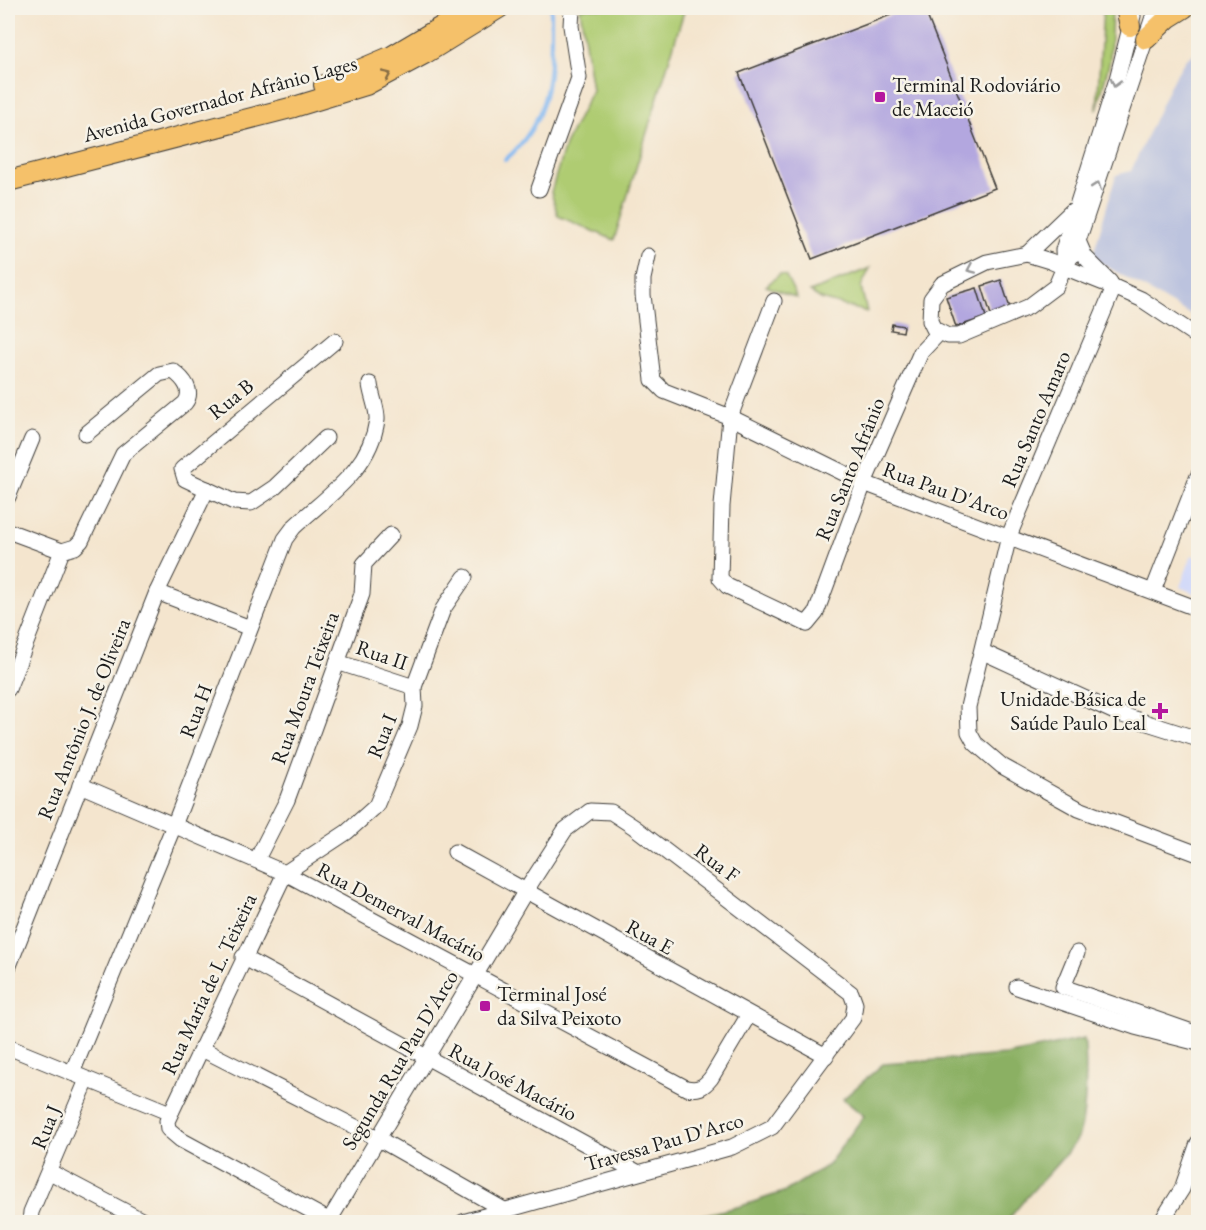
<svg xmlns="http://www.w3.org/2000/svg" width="1206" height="1230" viewBox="0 0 1206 1230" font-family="'EB Garamond',serif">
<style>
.built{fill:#d2d9f9}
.industrial{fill:#bcc3de}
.green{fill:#afcc72;stroke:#667447;stroke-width:1.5}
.forest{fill:#8bb064;stroke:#546640;stroke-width:1.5}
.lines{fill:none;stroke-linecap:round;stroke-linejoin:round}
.stream{stroke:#83b9f2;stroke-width:4}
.building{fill:#b3a7df}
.minor-casing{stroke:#3c3a37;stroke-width:17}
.major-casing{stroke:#3c3a37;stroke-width:22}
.minor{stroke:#fff;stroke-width:15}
.major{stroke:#f5c16b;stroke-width:20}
.oneway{stroke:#886e44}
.oneway2{stroke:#999}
.poi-dot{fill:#b5179e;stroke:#f7f3e8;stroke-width:2}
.labels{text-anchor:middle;stroke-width:5;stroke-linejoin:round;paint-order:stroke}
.poi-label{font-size:21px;fill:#1c1c1c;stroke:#f7f3e8;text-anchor:start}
.street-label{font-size:21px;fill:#1c1c1c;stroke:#f7f3e8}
</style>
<rect width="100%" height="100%" fill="#f7f3e8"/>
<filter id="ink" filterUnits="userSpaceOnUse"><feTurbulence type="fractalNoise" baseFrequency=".0167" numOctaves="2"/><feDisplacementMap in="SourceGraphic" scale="12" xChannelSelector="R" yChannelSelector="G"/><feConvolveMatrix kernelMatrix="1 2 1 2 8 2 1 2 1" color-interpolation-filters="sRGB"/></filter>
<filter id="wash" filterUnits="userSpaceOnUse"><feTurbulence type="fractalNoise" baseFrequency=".008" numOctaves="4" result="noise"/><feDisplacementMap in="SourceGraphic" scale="24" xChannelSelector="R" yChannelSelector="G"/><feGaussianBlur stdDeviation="1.35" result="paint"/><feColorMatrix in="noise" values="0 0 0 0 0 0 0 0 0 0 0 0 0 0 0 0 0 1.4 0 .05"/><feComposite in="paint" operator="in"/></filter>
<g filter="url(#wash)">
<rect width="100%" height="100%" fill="#f4e5ce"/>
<!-- built -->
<path class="built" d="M1192 555 1198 558V595L1180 587Z"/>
<!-- industrial -->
<path class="industrial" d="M1198 50V319L1092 258 1116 175 1131 171 1170 85 1185 60Z"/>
<!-- green -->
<g class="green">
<path d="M580 8H685L614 240 558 216 551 192 565 145 592 90Z"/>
<path d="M1103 8 1112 9 1110 60 1097 110Z"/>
<path d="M870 268 861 287 867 312 821 299 810 292Z"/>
<path d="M780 274 786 276 797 298 766 286Z"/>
</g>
<!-- forest -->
<path class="forest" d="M1084 1039C1087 1060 1087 1125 1076 1141 1055 1170 1027 1193 1007 1222H674L741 1206 786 1191 828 1165 864 1116 843 1099 883 1064 1006 1055Z"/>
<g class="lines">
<!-- stream -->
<path class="stream" d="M505 160C554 118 551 66 551 8"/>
</g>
<g id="blocks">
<!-- building -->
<g class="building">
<path d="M909 8H924L995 188 812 259 739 73Z"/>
<path d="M1001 280 1010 308 991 315 982 286Z"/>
<path d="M977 288 986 317 956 327 946 297Z"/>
<path d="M892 324 904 326 903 332 891 330Z"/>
</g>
</g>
</g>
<g filter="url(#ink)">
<use href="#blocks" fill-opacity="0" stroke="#3c3a37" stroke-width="1.5"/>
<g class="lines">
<!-- minor casing -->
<g class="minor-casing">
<g id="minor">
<path d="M1156 8 1078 241 1073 254 1064 267 1056 286 1028 307 959 336H948L934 329 930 321 931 299 942 284 987 262 1027 254 1050 261 1064 267 1114 287 1141 299 1198 337"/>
<path d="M539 189 579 78 571 26 572 8"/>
<path d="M1078 241 1085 257 1110 282"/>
<path d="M1027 254 1072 211"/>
<path d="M648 256 643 279V295L653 380 664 391 730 417 864 483 1198 609"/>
<path d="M1064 267 1063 250 1117 79 1133 16"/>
<path d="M1114 287 1009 536 968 707 969 732 975 743 1002 766 1079 809 1198 854"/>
<path d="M774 301 730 417 722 506 720 578 727 586 807 624 816 613 864 483 921 352 939 333"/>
<path d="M326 438 275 487 251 503 234 502 185 479 182 469 335 341"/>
<path d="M8 497 32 439"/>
<path d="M8 531 62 551"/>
<path d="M62 551 75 547 81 541 123 454 185 403C194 391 184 379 173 371L159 374 86 434"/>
<path d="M1153 591 1198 476"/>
<path d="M157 592 250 628"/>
<path d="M983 652 1119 714 1198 739"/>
<path d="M337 662 414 687"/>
<path d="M8 689 62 551"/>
<path d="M80 785 285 873 686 1088C698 1090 703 1088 711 1078L748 1016"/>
<path d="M455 852 826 1056"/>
<path d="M257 859 287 800 311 735 362 594 364 564 391 535"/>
<path d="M1077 953 1063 987 1198 1034"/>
<path d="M243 957 637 1172"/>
<path d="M8 968 157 592 207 489"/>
<path d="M1017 987 1135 1027 1198 1043"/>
<path d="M8 1047 170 1113"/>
<path d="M202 1049 377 1138 504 1210"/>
<path d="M72 1073 175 823 285 539 294 527C328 495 370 470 377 420 378 410 371 395 370 384"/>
<path d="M50 1172 145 1222"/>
<path d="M329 1221 525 892 565 830 590 811 611 812 634 827 851 993 855 1004 853 1018 772 1127 732 1147 463 1222"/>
<path d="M30 1222 31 1212 87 1080"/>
<path d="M332 1222 181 1140 168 1129 167 1121 285 873 347 832 376 806 410 726 415 706 414 687 443 609 465 577"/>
<path d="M1161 1222 1182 1189 1198 1143"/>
</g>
</g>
<!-- major casing -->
<g class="major-casing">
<g id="major">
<path d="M1126 8 1130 26"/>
<path d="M1146 39 1168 18 1184 8"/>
<path d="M324 85 392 56 473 8"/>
<path d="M8 181 294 107 366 85 426 53 499 8"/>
</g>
</g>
<!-- minor -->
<use href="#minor" class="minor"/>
<!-- major -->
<use href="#major" class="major"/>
</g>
<!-- one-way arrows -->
<defs><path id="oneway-chevron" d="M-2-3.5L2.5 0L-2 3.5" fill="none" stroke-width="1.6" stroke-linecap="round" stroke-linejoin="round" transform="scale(1.5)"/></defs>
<use class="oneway" href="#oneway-chevron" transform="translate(387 75) rotate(-25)"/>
<g class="oneway2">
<use href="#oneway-chevron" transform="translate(1115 83) rotate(106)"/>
<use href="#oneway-chevron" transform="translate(1097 186) rotate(-71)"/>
<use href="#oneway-chevron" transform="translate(971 269) rotate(156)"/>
</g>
</g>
<!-- markers -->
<g class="poi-dot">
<rect x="874" y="91" width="12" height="12" rx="3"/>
<path d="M1157 702h6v6h6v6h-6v6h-6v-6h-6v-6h6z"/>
<rect x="479" y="1000" width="12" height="12" rx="3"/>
</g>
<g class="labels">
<!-- poi labels -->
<g class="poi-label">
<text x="892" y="92">Terminal Rodoviário<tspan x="892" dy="24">de Maceió</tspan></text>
<text x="1146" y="706" text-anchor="end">Unidade Básica de<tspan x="1146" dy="24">Saúde Paulo Leal</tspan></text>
<text x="497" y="1001">Terminal José<tspan x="497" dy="24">da Silva Peixoto</tspan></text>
</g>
<!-- street labels -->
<g class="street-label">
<text transform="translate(220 99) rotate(-15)" y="7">Avenida Governador Afrânio Lages</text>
<text transform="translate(231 399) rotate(-39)" y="7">Rua B</text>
<text transform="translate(1036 419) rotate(-67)" y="7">Rua Santo Amaro</text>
<text transform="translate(850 469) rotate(-68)" y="7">Rua Santo Afrânio</text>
<text transform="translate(946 491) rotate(20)" y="7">Rua Pau D'Arco</text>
<text transform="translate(382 655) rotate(19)" y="7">Rua II</text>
<text transform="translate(305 688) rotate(-70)" y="7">Rua Moura Teixeira</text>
<text transform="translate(196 711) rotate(-69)" y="7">Rua H</text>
<text transform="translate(84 719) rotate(-68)" y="7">Rua Antônio J. de Oliveira</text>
<text transform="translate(382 736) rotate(-68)" y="7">Rua I</text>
<text transform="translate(717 863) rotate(37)" y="7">Rua F</text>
<text transform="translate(401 912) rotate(28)" y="7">Rua Demerval Macário</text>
<text transform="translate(650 937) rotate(29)" y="7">Rua E</text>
<text transform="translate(209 984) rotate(-65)" y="7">Rua Maria de L. Teixeira</text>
<text transform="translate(400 1060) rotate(-59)" y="7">Segunda Rua Pau D'Arco</text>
<text transform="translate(513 1082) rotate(28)" y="7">Rua José Macário</text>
<text transform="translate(46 1127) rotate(-68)" y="7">Rua J</text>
<text transform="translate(664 1142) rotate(-16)" y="7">Travessa Pau D'Arco</text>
</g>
</g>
<!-- margin -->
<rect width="1206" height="1230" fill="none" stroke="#f7f3e8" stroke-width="30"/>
</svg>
